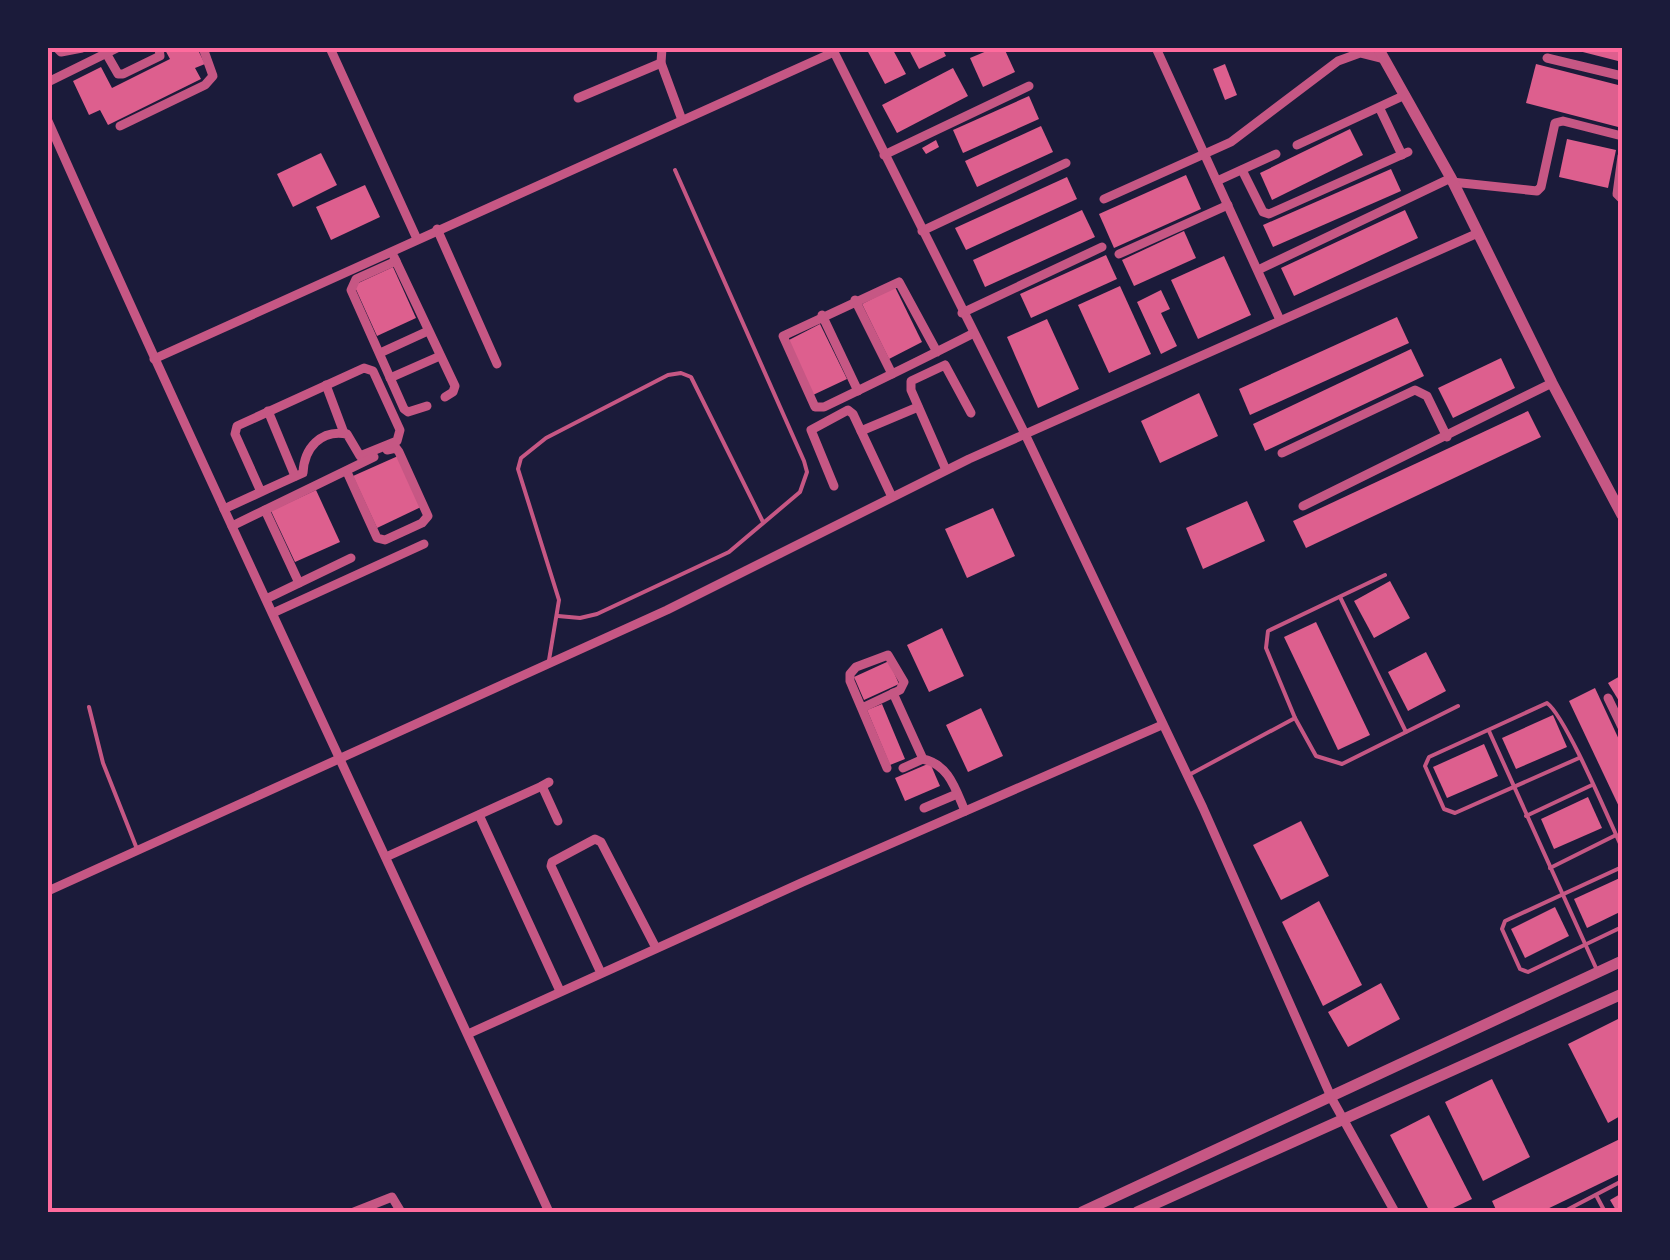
<svg xmlns="http://www.w3.org/2000/svg" width="1670" height="1260" viewBox="0 0 1670 1260" font-family="Jost,sans-serif">
<style>
.building{fill:#dd5f8e}
.lines{fill:none;stroke-linecap:round;stroke-linejoin:round}
.service{stroke:#c65784;stroke-width:4}
.minor{stroke:#c65784;stroke-width:9}
.tertiary{stroke:#c65784;stroke-width:11}
.neatline{fill:none;stroke:#ff6b9d;stroke-width:4}
</style>
<rect width="100%" height="100%" fill="#1b1b3a"/>
<!-- building -->
<g class="building">
<path d="M164 48H197L205 64 195 68 201 79 108 125 100 110 89 115 73 81 101 67 112 88 170 59Z"/>
<path d="M866 48H892L906 74 885 84Z"/>
<path d="M908 48H942L946 56 919 69Z"/>
<path d="M994 48H1004L1015 72 983 87 970 58Z"/>
<path d="M1571 48H1622V62L1571 49Z"/>
<path d="M1225 64 1237 95 1225 100 1213 69Z"/>
<path d="M1536 64 1622 86V128L1526 103Z"/>
<path d="M953 68 968 96 897 133 882 105Z"/>
<path d="M1029 96 1039 119 963 153 953 130Z"/>
<path d="M1041 126 1053 152 977 187 965 161Z"/>
<path d="M1350 129 1363 155 1272 200 1260 173Z"/>
<path d="M1567 139 1616 150 1608 188 1559 177Z"/>
<path d="M936 140 939 147 926 154 922 148Z"/>
<path d="M321 153 337 185 293 207 277 174Z"/>
<path d="M1391 169 1401 191 1273 247 1263 225Z"/>
<path d="M1186 175 1201 209 1114 248 1099 214Z"/>
<path d="M1067 177 1077 199 966 250 955 228Z"/>
<path d="M365 185 380 217 331 240 316 207Z"/>
<path d="M1082 210 1095 237 985 287 973 260Z"/>
<path d="M1405 210 1418 238 1294 296 1281 268Z"/>
<path d="M1184 231 1196 258 1134 286 1122 260Z"/>
<path d="M1106 255 1117 279 1031 318 1020 294Z"/>
<path d="M1224 256 1251 315 1198 339 1171 280Z"/>
<path d="M393 267 416 318 377 336 354 285Z"/>
<path d="M1120 286 1151 354 1109 373 1078 305Z"/>
<path d="M895 287 922 342 889 359 862 304Z"/>
<path d="M1161 290 1170 309 1161 313 1177 346 1161 354 1137 302Z"/>
<path d="M1397 317 1409 343 1250 415 1239 389Z"/>
<path d="M1047 319 1079 389 1038 408 1007 337Z"/>
<path d="M820 324 847 379 813 395 787 341Z"/>
<path d="M1411 349 1424 376 1265 451 1253 424Z"/>
<path d="M1501 358 1515 388 1453 418 1438 388Z"/>
<path d="M1199 393 1218 436 1160 463 1141 421Z"/>
<path d="M1528 411 1541 437 1306 548 1293 521Z"/>
<path d="M398 456 421 507 377 528 353 476Z"/>
<path d="M316 490 340 542 295 562 271 511Z"/>
<path d="M1247 501 1265 541 1203 569 1186 528Z"/>
<path d="M993 508 1015 556 967 578 945 529Z"/>
<path d="M1390 581 1410 618 1374 638 1354 601Z"/>
<path d="M1316 622 1370 735 1338 750 1284 637Z"/>
<path d="M942 628 964 676 929 692 907 645Z"/>
<path d="M1426 652 1446 691 1408 711 1388 672Z"/>
<path d="M889 661 899 684 864 700 854 677Z"/>
<path d="M1622 675V699L1619 701 1608 683Z"/>
<path d="M1595 688 1622 746V813L1569 701Z"/>
<path d="M882 704 905 759 890 765 867 710Z"/>
<path d="M981 708 1003 756 968 772 946 725Z"/>
<path d="M1553 715 1567 747 1516 769 1502 738Z"/>
<path d="M1484 744 1498 776 1447 798 1433 767Z"/>
<path d="M930 763 940 786 905 801 895 778Z"/>
<path d="M1588 797 1602 828 1554 849 1541 819Z"/>
<path d="M1301 821 1329 876 1281 900 1253 845Z"/>
<path d="M1622 877V911L1587 928 1574 899Z"/>
<path d="M1319 901 1362 985 1323 1006 1282 922Z"/>
<path d="M1555 907 1569 936 1525 958 1511 929Z"/>
<path d="M1381 983 1400 1019 1348 1047 1328 1012Z"/>
<path d="M1618 1019 1622 1029V1115L1608 1123 1568 1044Z"/>
<path d="M1492 1079 1530 1157 1483 1181 1445 1102Z"/>
<path d="M1429 1115 1472 1199 1445 1212H1430L1390 1135Z"/>
<path d="M1622 1138V1173L1541 1212H1497L1492 1201Z"/>
<path d="M1622 1193V1212H1617L1610 1200Z"/>
</g>
<g class="lines">
<!-- service -->
<g class="service">
<path d="M1340 597 1406 732"/>
<path d="M558 616 580 618 597 614 729 552 800 492 807 472 804 461 675 170"/>
<path d="M549 660 559 600 518 469 521 458 546 438 668 375 681 373 691 377 763 522"/>
<path d="M89 707 103 763 137 849"/>
<path d="M1295 718 1316 756 1342 764 1458 706"/>
<path d="M1489 731 1596 968"/>
<path d="M1579 758 1455 813 1444 809 1425 766 1429 757 1547 703C1566 717 1609 820 1622 848"/>
<path d="M1187 776 1295 718 1266 648 1268 631 1385 575"/>
<path d="M1526 816 1592 785"/>
<path d="M1622 867 1505 921 1502 929 1520 969 1528 972 1622 927"/>
<path d="M1550 868 1616 835"/>
<path d="M1596 1195 1605 1212"/>
<path d="M1563 1212 1622 1181"/>
</g>
<!-- minor -->
<g class="minor">
<path d="M57 48 61 52 82 48"/>
<path d="M330 48 417 239"/>
<path d="M662 48 661 63 682 120"/>
<path d="M832 48 1025 434 1203 808 1332 1099 1395 1212"/>
<path d="M1156 48 1280 320"/>
<path d="M106 53 118 74H123L160 56 159 48"/>
<path d="M1547 58 1622 76"/>
<path d="M48 82 117 48"/>
<path d="M578 98 661 63"/>
<path d="M1380 109 1402 155"/>
<path d="M48 121C210 486 383 848 549 1212"/>
<path d="M120 126 205 85 213 76 203 48"/>
<path d="M1297 145 1405 95"/>
<path d="M884 155 1029 86"/>
<path d="M1622 156 1617 194 1622 199"/>
<path d="M1242 170 1263 212 1269 214 1408 152"/>
<path d="M1217 181 1276 154"/>
<path d="M1452 182 1537 191 1541 187 1555 123 1563 121 1622 136"/>
<path d="M1104 199 1231 142 1338 61 1360 53 1384 59"/>
<path d="M437 229 497 364"/>
<path d="M922 231 1066 163"/>
<path d="M1119 254 1228 205"/>
<path d="M394 257 455 386 453 392 445 397"/>
<path d="M396 261 356 279 351 290 404 409 408 412 427 406"/>
<path d="M1258 270 1451 178"/>
<path d="M855 300 892 374"/>
<path d="M962 313 1102 247"/>
<path d="M822 315 858 391"/>
<path d="M937 352 899 282 783 336 815 407H824C874 383 923 359 972 334"/>
<path d="M380 353 428 331"/>
<path d="M154 359 834 52"/>
<path d="M390 378 440 356"/>
<path d="M326 385 344 433"/>
<path d="M268 411 295 476"/>
<path d="M861 431 918 407"/>
<path d="M1282 453 1415 390 1427 396 1447 437"/>
<path d="M946 470 911 390V381L945 365 971 413"/>
<path d="M347 472 377 538 385 540 422 523 428 516 399 452 396 448 387 450"/>
<path d="M834 486 811 430 848 410 853 414 892 497"/>
<path d="M1303 506 1552 383"/>
<path d="M224 509C250 497 276 485 303 473 304 448 321 429 347 434L360 456 397 441 400 430 373 371 364 368 237 426 235 434 261 492"/>
<path d="M265 510 299 583"/>
<path d="M232 526 374 457"/>
<path d="M266 599 351 558"/>
<path d="M273 613 424 544"/>
<path d="M893 693 923 759C949 765 955 788 965 811"/>
<path d="M1608 698 1622 727"/>
<path d="M862 708 900 690 904 682 888 655 856 667 850 674V681L887 768"/>
<path d="M903 768 923 759"/>
<path d="M549 782 542 786 558 821"/>
<path d="M924 808 957 794"/>
<path d="M479 815 560 991"/>
<path d="M386 857 542 786"/>
<path d="M48 891 667 610 969 459 1478 233"/>
<path d="M601 973 551 866 552 862 595 839 601 842 656 948"/>
<path d="M468 1034 803 882 1162 725"/>
<path d="M354 1212 392 1197 401 1212"/>
</g>
<!-- tertiary -->
<g class="tertiary">
<path d="M1378 48 1451 178 1552 383 1622 515"/>
<path d="M1082 1212 1622 961"/>
<path d="M1137 1212 1622 994"/>
</g>
</g>
<!-- border -->
<rect width="1670" height="1260" fill="none" stroke="#1b1b3a" stroke-width="100"/>
<rect x="50" y="50" width="1570" height="1160" class="neatline"/>
</svg>
